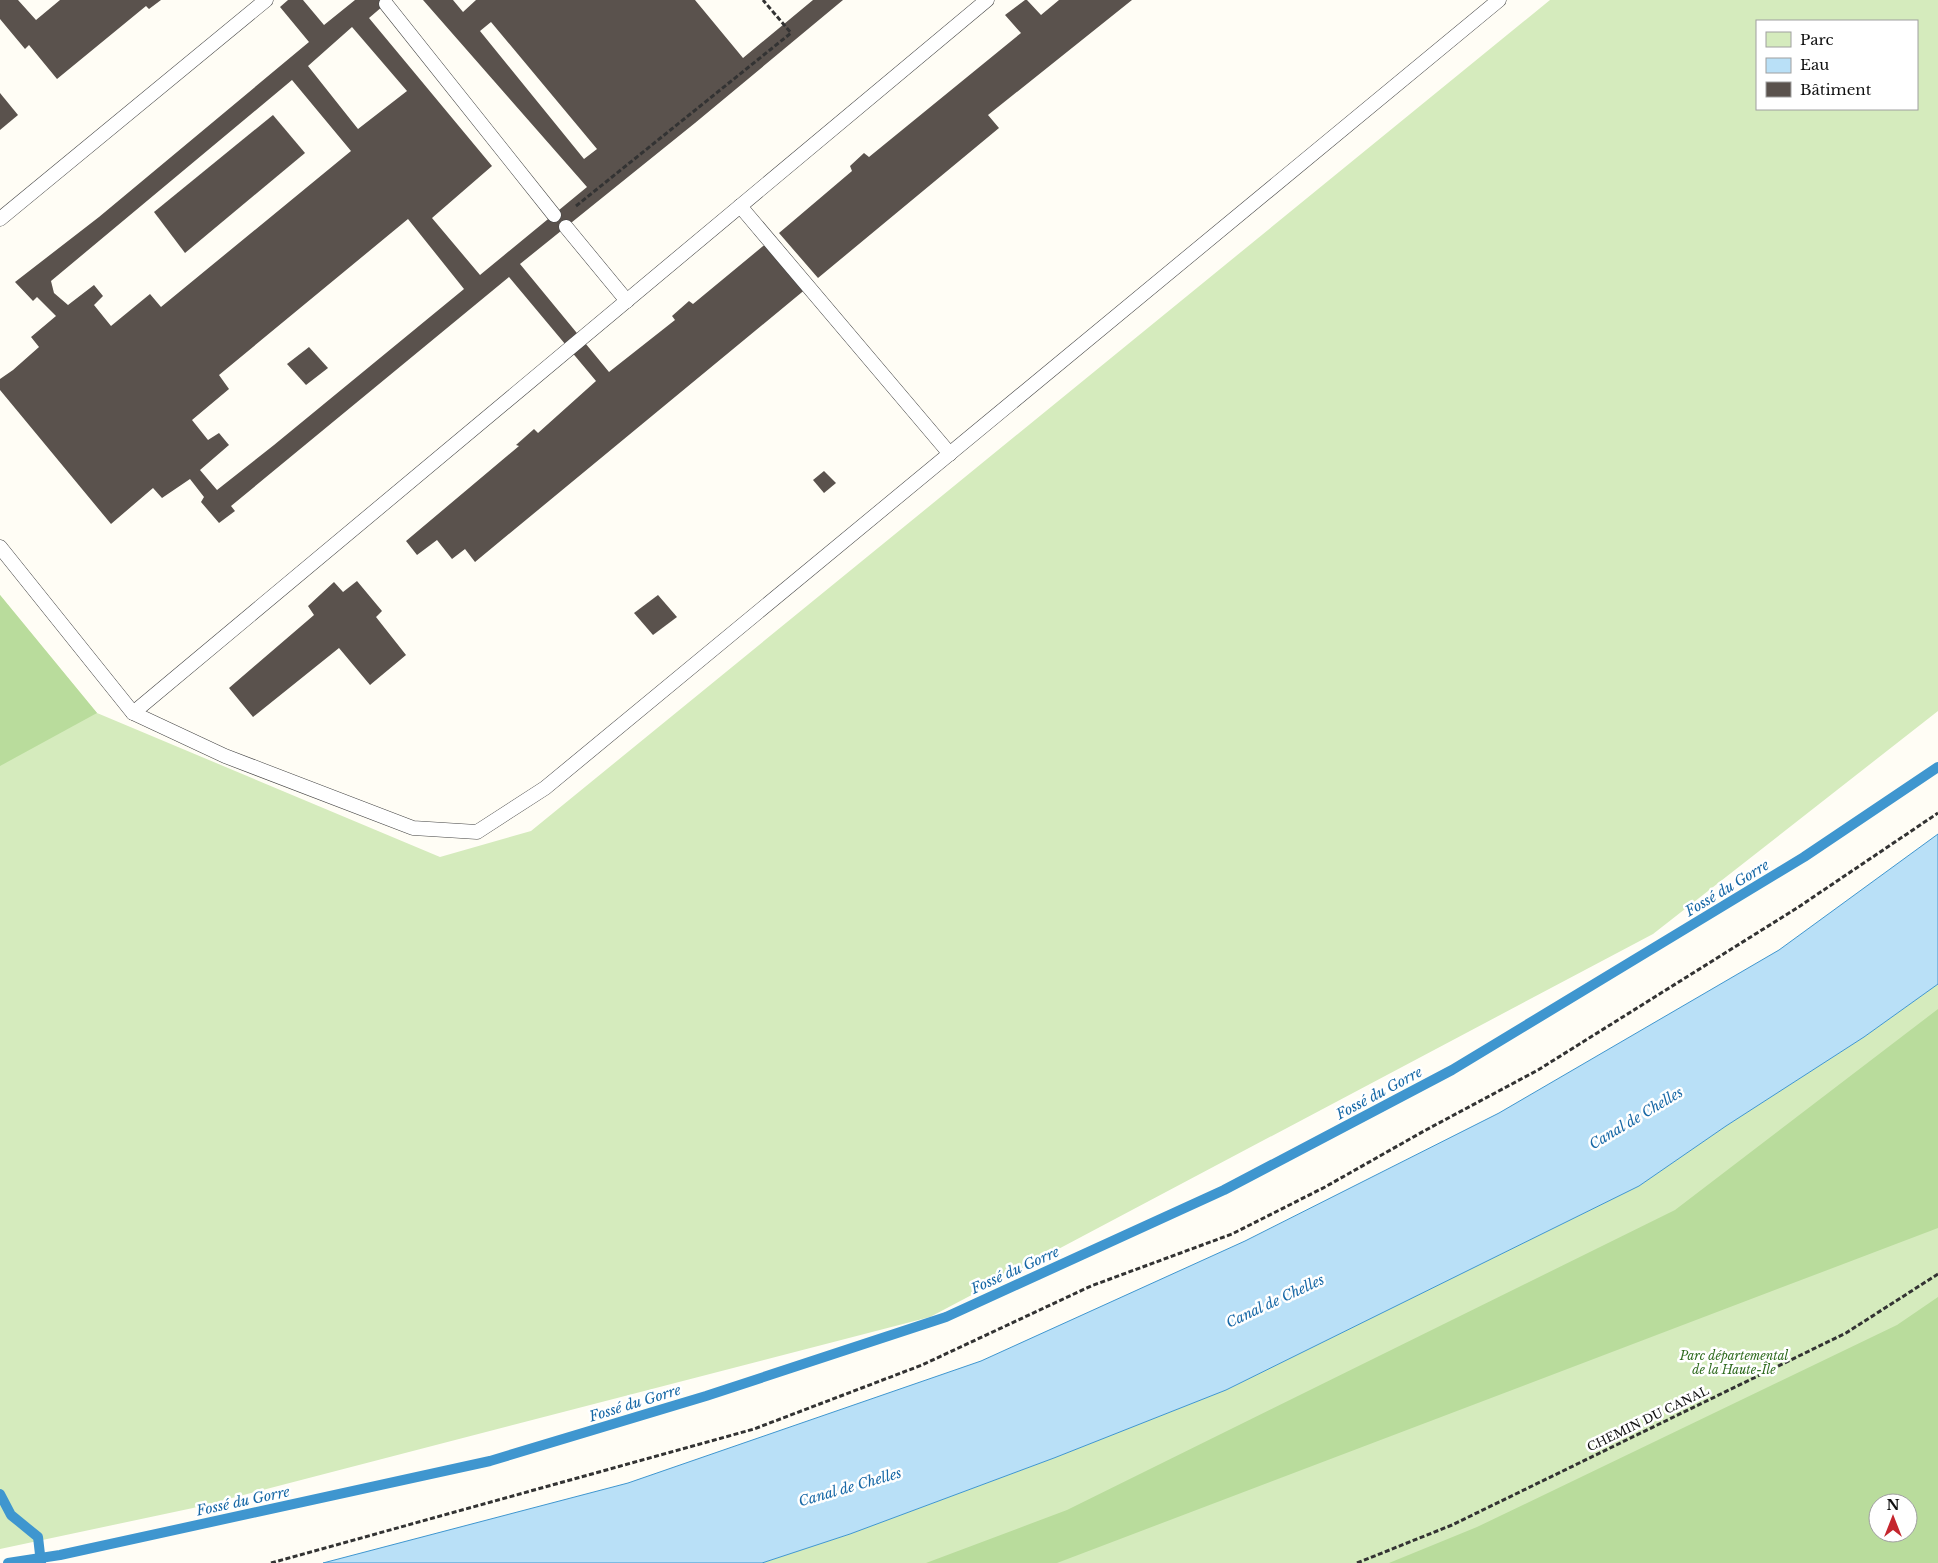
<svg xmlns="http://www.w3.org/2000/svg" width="1938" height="1563" viewBox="0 0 1938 1563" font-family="'Libre Baskerville',serif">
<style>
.green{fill:#d5ebbd;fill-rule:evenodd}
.forest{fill:#b9dc9c;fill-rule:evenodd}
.water{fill:#b9e0f7;stroke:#3f96cf}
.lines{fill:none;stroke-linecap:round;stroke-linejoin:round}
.stream{stroke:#3f96cf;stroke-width:10}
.building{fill:#5a524d;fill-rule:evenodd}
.service-casing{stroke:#444;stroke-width:15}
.path{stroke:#333;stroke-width:3;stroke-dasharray:5 2.5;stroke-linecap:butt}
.service{stroke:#fff;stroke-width:14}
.labels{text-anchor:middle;stroke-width:5;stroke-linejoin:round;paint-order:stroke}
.park-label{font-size:12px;font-style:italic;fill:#2f6b1f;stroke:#fff}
.street-label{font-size:12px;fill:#111;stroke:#fff}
.water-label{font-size:14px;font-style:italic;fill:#1768a6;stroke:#fff}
</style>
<rect width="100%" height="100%" fill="#fffdf5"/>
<!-- green -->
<g class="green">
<path d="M1550 0H1938V711L1653 934 930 1317 193 1508 0 1549V595L97 713 440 857 531 831ZM1757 21H1917V109H1757Z"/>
<path d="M1938 984V1563H762L850 1534 1054 1458 1226 1390 1365 1321 1639 1186 1726 1126 1864 1037ZM1878 1503H1908V1533H1878Z"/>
</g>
<!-- forest -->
<g class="forest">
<path d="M0 595 97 713 0 766Z"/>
<path d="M1938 1009V1228L1057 1563H926L1067 1510 1675 1210Z"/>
<path d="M1938 1297V1563H1389L1477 1527 1897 1325ZM1878 1503H1908V1533H1878Z"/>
</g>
<!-- water -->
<path class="water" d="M1938 834V984L1864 1037 1726 1126 1639 1186 1226 1390 1054 1458 850 1534 762 1563H323L628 1483 981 1361 1245 1241 1499 1113 1779 950Z"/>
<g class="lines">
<!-- stream -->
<g class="stream">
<path d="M0 1494 11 1515 38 1537 41 1563"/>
<path d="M8 1563 60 1555 490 1461 706 1396 946 1317 1224 1190 1452 1070 1804 857 1938 767"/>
</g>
</g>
<!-- building -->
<g class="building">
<path d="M0 0H18L36 20 60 0H161L149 9 146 6 57 79 29 45 25 49 0 19Z"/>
<path d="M288 0H303L324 25 355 0H390L369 18 492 166 432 218 480 275 587 187 423 0H453L463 12 476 0H695L743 58 813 0H843L695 123 520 264 609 372 675 320 672 316 689 301 693 304 768 242 807 288 475 562 465 549 452 559 437 540 417 555 406 541 519 446 516 445 534 429 538 433 596 381 509 277 231 506 235 511 219 523 201 502 204 497 190 479 162 498 153 488 111 524 0 390V379L13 370 39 347 31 337 56 316 37 297 33 301 15 282 99 217 309 42 280 7ZM491 22 597 149 584 159 480 31ZM352 27 407 91 358 129 308 66ZM292 80 351 151 161 307 150 294 111 326 94 305 103 296 94 285 68 305 54 293 51 281ZM408 219 464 289 274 445 217 490 200 470 229 445 219 433 208 440 192 420 229 389 219 375Z"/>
<path d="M1025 0H1027L1041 15 1059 0H1132L988 115 999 128 818 278 779 233 852 171 850 166 864 153 869 157 1021 33 1005 15Z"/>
<path d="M0 93 18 115 0 130Z"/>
<path d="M273 115 305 153 185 253 154 212Z"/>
<path d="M309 347 328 368 306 385 287 364Z"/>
<path d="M824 471 836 483 824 493 813 480Z"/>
<path d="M357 581 382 611 376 617 406 655 370 685 339 648 253 717 229 688 314 615 308 606 334 582 343 592Z"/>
<path d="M658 595 677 617 653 635 634 613Z"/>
</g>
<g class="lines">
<!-- service casing -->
<g class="service-casing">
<g id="service">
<path d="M386 4 554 215"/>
<path d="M740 206 950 454"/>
<path d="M0 219 266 0"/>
<path d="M566 227 627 301"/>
<path d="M0 547 133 713 225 756 413 828 477 832 545 788 1499 0"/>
<path d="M133 713 987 0"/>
</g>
</g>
<!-- path -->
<g class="path">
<path d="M576 206 791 33 763 0"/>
<path d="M271 1563 754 1429 922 1365 1091 1286 1232 1234 1325 1187 1424 1131 1538 1070 1797 908 1938 813"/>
<path d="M1357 1563 1452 1525 1846 1333 1938 1274"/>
</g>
<!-- service -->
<use href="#service" class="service"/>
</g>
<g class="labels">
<!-- park labels -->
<g class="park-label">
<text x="1734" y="1360">Parc départemental<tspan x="1734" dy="14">de la Haute-Île</tspan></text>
</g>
<!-- street labels -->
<g class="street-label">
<text transform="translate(1648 1419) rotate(-26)" y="4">CHEMIN DU CANAL</text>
</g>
<!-- water labels -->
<g class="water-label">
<text transform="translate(1727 888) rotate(-31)" y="5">Fossé du Gorre</text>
<text transform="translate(1379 1093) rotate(-28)" y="5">Fossé du Gorre</text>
<text transform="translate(1636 1118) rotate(-31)" y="5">Canal de Chelles</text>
<text transform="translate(1015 1270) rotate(-24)" y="5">Fossé du Gorre</text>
<text transform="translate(1275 1301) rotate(-25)" y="5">Canal de Chelles</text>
<text transform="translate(635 1403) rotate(-17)" y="5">Fossé du Gorre</text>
<text transform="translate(850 1487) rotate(-16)" y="5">Canal de Chelles</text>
<text transform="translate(243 1501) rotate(-12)" y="5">Fossé du Gorre</text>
</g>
</g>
<!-- legend -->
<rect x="1756" y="20" width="162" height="90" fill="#ffffff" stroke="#a0a0a0"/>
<rect x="1766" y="32" width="25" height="15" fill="#d5ebbd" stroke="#a0a0a0"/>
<text x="1800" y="45" font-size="15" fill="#111111">Parc</text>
<rect x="1766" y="58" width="25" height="15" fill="#b9e0f7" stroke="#a0a0a0"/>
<text x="1800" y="70" font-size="15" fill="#111111">Eau</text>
<rect x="1766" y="82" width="25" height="15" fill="#5a524d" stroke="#a0a0a0"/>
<text x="1800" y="95" font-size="15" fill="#111111">Bâtiment</text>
<!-- north arrow -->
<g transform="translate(1893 1518)"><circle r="24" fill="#ffffff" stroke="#a0a0a0"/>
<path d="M0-4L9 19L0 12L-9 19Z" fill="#c4262e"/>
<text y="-8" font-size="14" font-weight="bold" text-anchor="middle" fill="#111111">N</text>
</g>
</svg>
